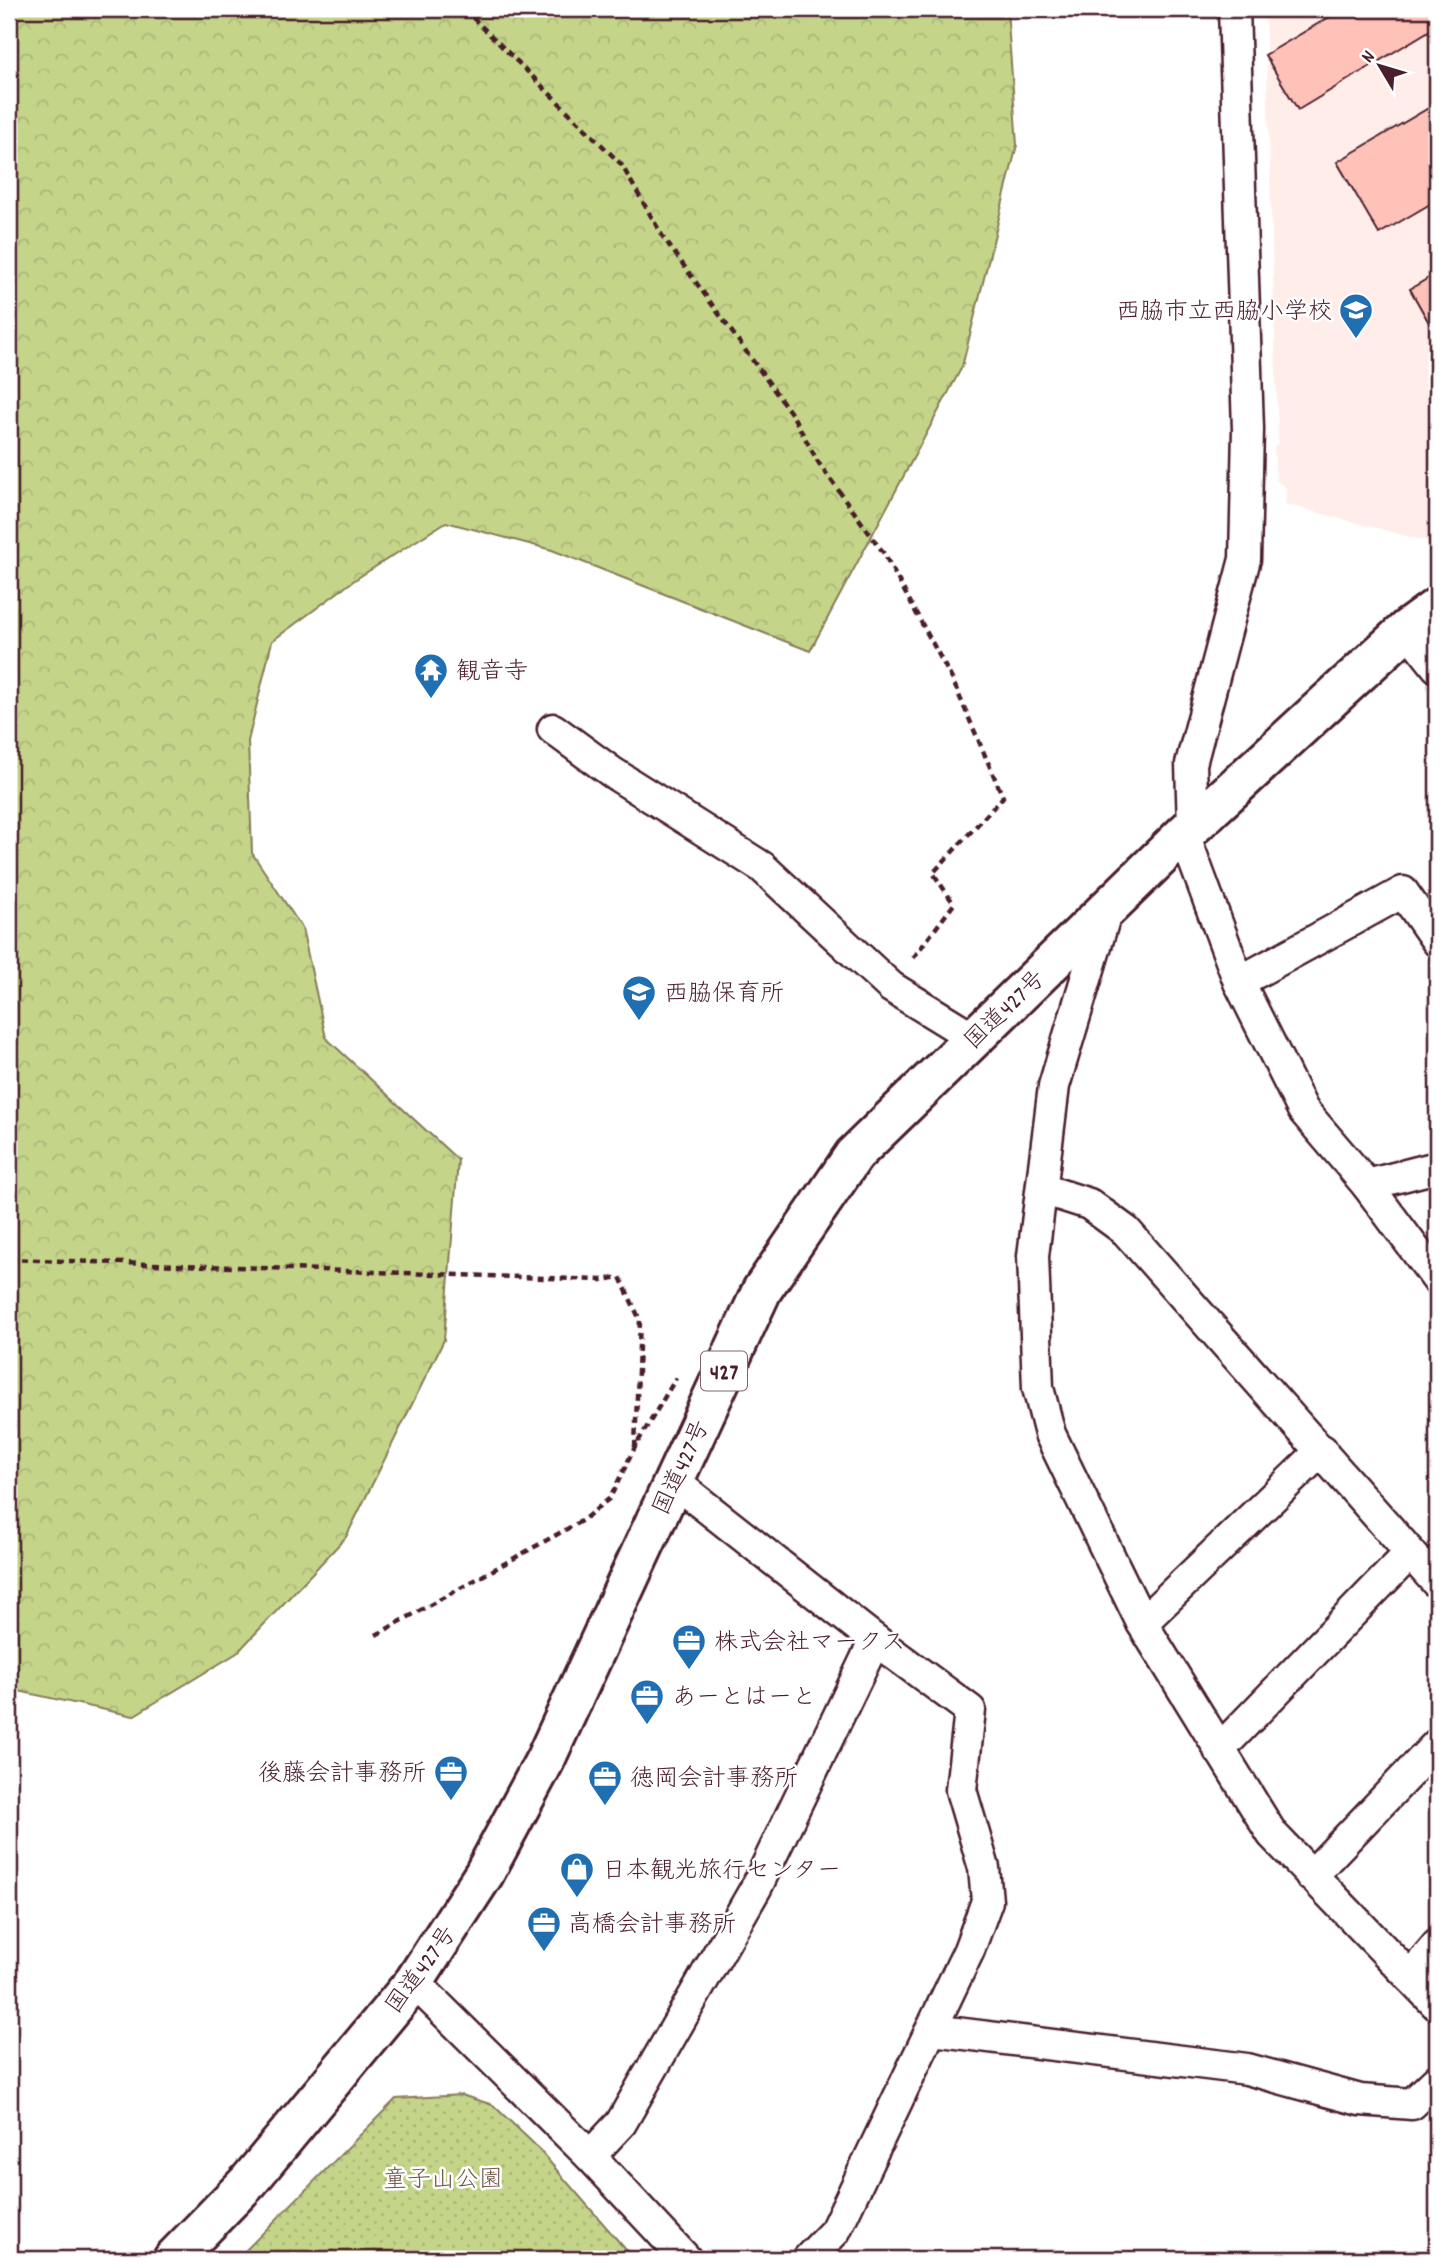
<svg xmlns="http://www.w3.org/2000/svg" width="1446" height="2268" viewBox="0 0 1446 2268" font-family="Dekko,'Klee One',sans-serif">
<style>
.built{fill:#ffedea}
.forest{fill:url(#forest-crowns);stroke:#877a5a;stroke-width:2}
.park{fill:url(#park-dots);stroke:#877a5a;stroke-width:2}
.building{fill:#fec2b9;stroke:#4a1f2b;stroke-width:2}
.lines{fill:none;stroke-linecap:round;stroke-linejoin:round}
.minor-casing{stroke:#4a1f2b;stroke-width:35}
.trunk-casing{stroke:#4a1f2b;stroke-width:44}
.path{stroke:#4a1f2b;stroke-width:4.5;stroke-dasharray:7 5;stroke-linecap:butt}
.minor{stroke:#fff;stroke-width:30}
.trunk{stroke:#fff;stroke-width:38}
.labels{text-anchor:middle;stroke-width:5;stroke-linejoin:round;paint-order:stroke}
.shield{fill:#fff;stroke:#80626b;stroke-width:2}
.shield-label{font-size:23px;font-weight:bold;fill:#4a1f2b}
.poi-label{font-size:24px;fill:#4a1f2b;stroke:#fff;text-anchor:start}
.street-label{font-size:24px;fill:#4a1f2b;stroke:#fff}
.park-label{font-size:24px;fill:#6f5648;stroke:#fff}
</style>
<defs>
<pattern id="forest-crowns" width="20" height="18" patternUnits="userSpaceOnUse" patternTransform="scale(1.75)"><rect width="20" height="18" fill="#c4d58a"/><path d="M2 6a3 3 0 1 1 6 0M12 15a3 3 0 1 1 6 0" fill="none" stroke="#aab677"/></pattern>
<pattern id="park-dots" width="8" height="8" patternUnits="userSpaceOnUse" patternTransform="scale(1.75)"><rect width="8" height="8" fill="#c4d58a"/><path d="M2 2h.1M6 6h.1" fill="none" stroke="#aab677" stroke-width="1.8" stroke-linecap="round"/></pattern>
</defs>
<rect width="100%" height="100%" fill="#fff"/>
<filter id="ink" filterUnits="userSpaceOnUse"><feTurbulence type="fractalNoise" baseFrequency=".0143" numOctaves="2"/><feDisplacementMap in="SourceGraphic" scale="14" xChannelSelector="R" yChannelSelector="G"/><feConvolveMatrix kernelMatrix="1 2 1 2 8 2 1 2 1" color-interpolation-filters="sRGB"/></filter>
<g filter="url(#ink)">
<!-- built -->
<path class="built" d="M1265 9H1437V544L1285 504 1286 488 1276 480 1274 448 1278 442Z"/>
<!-- forest -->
<path class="forest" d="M9 9H1007L1017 145 962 367 810 651 552 550 446 522 356 579 272 641 248 741 252 853 302 928 326 1038 458 1160 444 1340 346 1537 237 1653 133 1716 9 1689Z"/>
<!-- park -->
<path class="park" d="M461 2095 493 2105 534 2144 634 2259H237L396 2099Z"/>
<!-- building -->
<g class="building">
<path d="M1343 9H1437V26L1298 110 1265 55Z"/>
<path d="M1437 103V200L1379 234 1337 162Z"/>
<path d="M1437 273V337L1410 289Z"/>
</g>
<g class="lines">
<!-- minor casing -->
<g class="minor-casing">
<g id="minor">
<path d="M1407 629 1437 667"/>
<path d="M553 729 613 773 762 867 891 987 974 1038"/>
<path d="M1193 826 1191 764 1245 559 1248 429 1234 9"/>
<path d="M1184 834 1239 982 1303 1110 1367 1185 1437 1279"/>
<path d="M1107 909 1054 1086 1033 1256 1038 1388 1050 1434 1142 1623 1272 1834 1437 2005"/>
<path d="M1239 982 1403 892 1437 941"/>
<path d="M1367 1185 1437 1167"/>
<path d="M1042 1189 1089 1204 1126 1231 1437 1583"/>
<path d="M673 1481 875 1640 970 1710 961 1790 984 1868 987 1901 969 1950 835 2231 808 2259"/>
<path d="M1142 1623 1322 1450"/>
<path d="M1219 1750 1410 1553"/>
<path d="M1311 1876 1437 1744"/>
<path d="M1410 1977 1437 1945"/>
<path d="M414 1982 590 2156 686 2259"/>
<path d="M932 2030 1247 2069 1360 2100 1412 2104 1437 2080"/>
<path d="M590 2156 621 2123 757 1886 875 1640"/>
</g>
</g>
<!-- trunk casing -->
<g class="trunk-casing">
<path id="trunk" d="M173 2259 249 2181 414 1982 484 1874 545 1760 762 1290 854 1155 1184 834 1407 629 1437 607"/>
</g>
<!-- path -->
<g class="path">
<path d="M464 9 621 164 663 237 793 416 818 462 883 552 952 679 1003 797 933 873 954 904 911 961"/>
<path d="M9 1259 602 1280 620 1277 640 1320 635 1447 676 1378"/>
<path d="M376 1635 583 1520 610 1498 635 1447"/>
</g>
<!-- minor -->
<use href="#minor" class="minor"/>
<!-- trunk -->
<use href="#trunk" class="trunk"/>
</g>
</g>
<!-- icons -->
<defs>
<g id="school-pin" transform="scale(1.75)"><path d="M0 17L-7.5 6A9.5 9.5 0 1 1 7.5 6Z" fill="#1f6fb2" stroke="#fff"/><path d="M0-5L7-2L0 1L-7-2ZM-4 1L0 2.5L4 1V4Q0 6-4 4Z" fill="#fff"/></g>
<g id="temple-pin" transform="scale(1.75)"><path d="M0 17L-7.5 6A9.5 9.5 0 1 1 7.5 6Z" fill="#1f6fb2" stroke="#fff"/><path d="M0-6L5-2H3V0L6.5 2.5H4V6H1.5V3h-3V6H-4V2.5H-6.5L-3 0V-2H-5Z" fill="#fff"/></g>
<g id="office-pin" transform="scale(1.75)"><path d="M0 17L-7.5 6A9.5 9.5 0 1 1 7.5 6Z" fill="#1f6fb2" stroke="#fff"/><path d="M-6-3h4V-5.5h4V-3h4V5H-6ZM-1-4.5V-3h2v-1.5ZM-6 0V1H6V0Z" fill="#fff"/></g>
<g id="shop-pin" transform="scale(1.75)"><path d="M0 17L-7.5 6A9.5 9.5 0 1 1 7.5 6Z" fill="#1f6fb2" stroke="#fff"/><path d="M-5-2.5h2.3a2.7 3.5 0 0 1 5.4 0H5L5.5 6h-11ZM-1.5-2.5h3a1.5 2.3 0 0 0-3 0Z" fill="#fff"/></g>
</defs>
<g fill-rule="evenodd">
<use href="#school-pin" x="1356" y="310"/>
<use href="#temple-pin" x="431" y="670"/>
<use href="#school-pin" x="639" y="992"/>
<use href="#office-pin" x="689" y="1641"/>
<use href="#office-pin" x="647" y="1696"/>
<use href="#office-pin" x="451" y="1772"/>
<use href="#office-pin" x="605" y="1777"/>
<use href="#shop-pin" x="577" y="1869"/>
<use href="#office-pin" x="544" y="1923"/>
</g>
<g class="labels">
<!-- shield labels -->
<rect class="shield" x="701" y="1351.5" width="46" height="39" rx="5"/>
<g class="shield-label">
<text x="724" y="1379">427</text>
</g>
<!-- poi labels -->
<g class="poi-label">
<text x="1332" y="318" text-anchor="end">西脇市立西脇小学校</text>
<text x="456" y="678">観音寺</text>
<text x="664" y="1000">西脇保育所</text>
<text x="714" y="1649">株式会社マークス</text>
<text x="672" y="1704">あーとはーと</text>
<text x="426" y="1780" text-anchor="end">後藤会計事務所</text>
<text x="630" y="1785">徳岡会計事務所</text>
<text x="602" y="1877">日本観光旅行センター</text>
<text x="568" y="1931">高橋会計事務所</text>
</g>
<!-- street labels -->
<g class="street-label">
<text transform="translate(1004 1009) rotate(-44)" y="8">国道427号</text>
<text transform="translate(680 1467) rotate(-65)" y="8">国道427号</text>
<text transform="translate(420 1969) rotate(-54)" y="8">国道427号</text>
</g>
<!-- park labels -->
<g class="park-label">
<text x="443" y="2186">童子山公園</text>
</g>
</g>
<!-- margin -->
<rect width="1446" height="2268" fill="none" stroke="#fff" stroke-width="35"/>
<rect x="18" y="18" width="1411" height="2233" fill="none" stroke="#4a1f2b" stroke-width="2.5" filter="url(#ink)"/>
<!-- north arrow -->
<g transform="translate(1380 66) rotate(308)" stroke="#ffffff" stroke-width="5" paint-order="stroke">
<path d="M0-5L12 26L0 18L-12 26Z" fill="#4a1f2b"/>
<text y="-10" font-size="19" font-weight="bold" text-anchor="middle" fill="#4a1f2b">N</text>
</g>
</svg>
